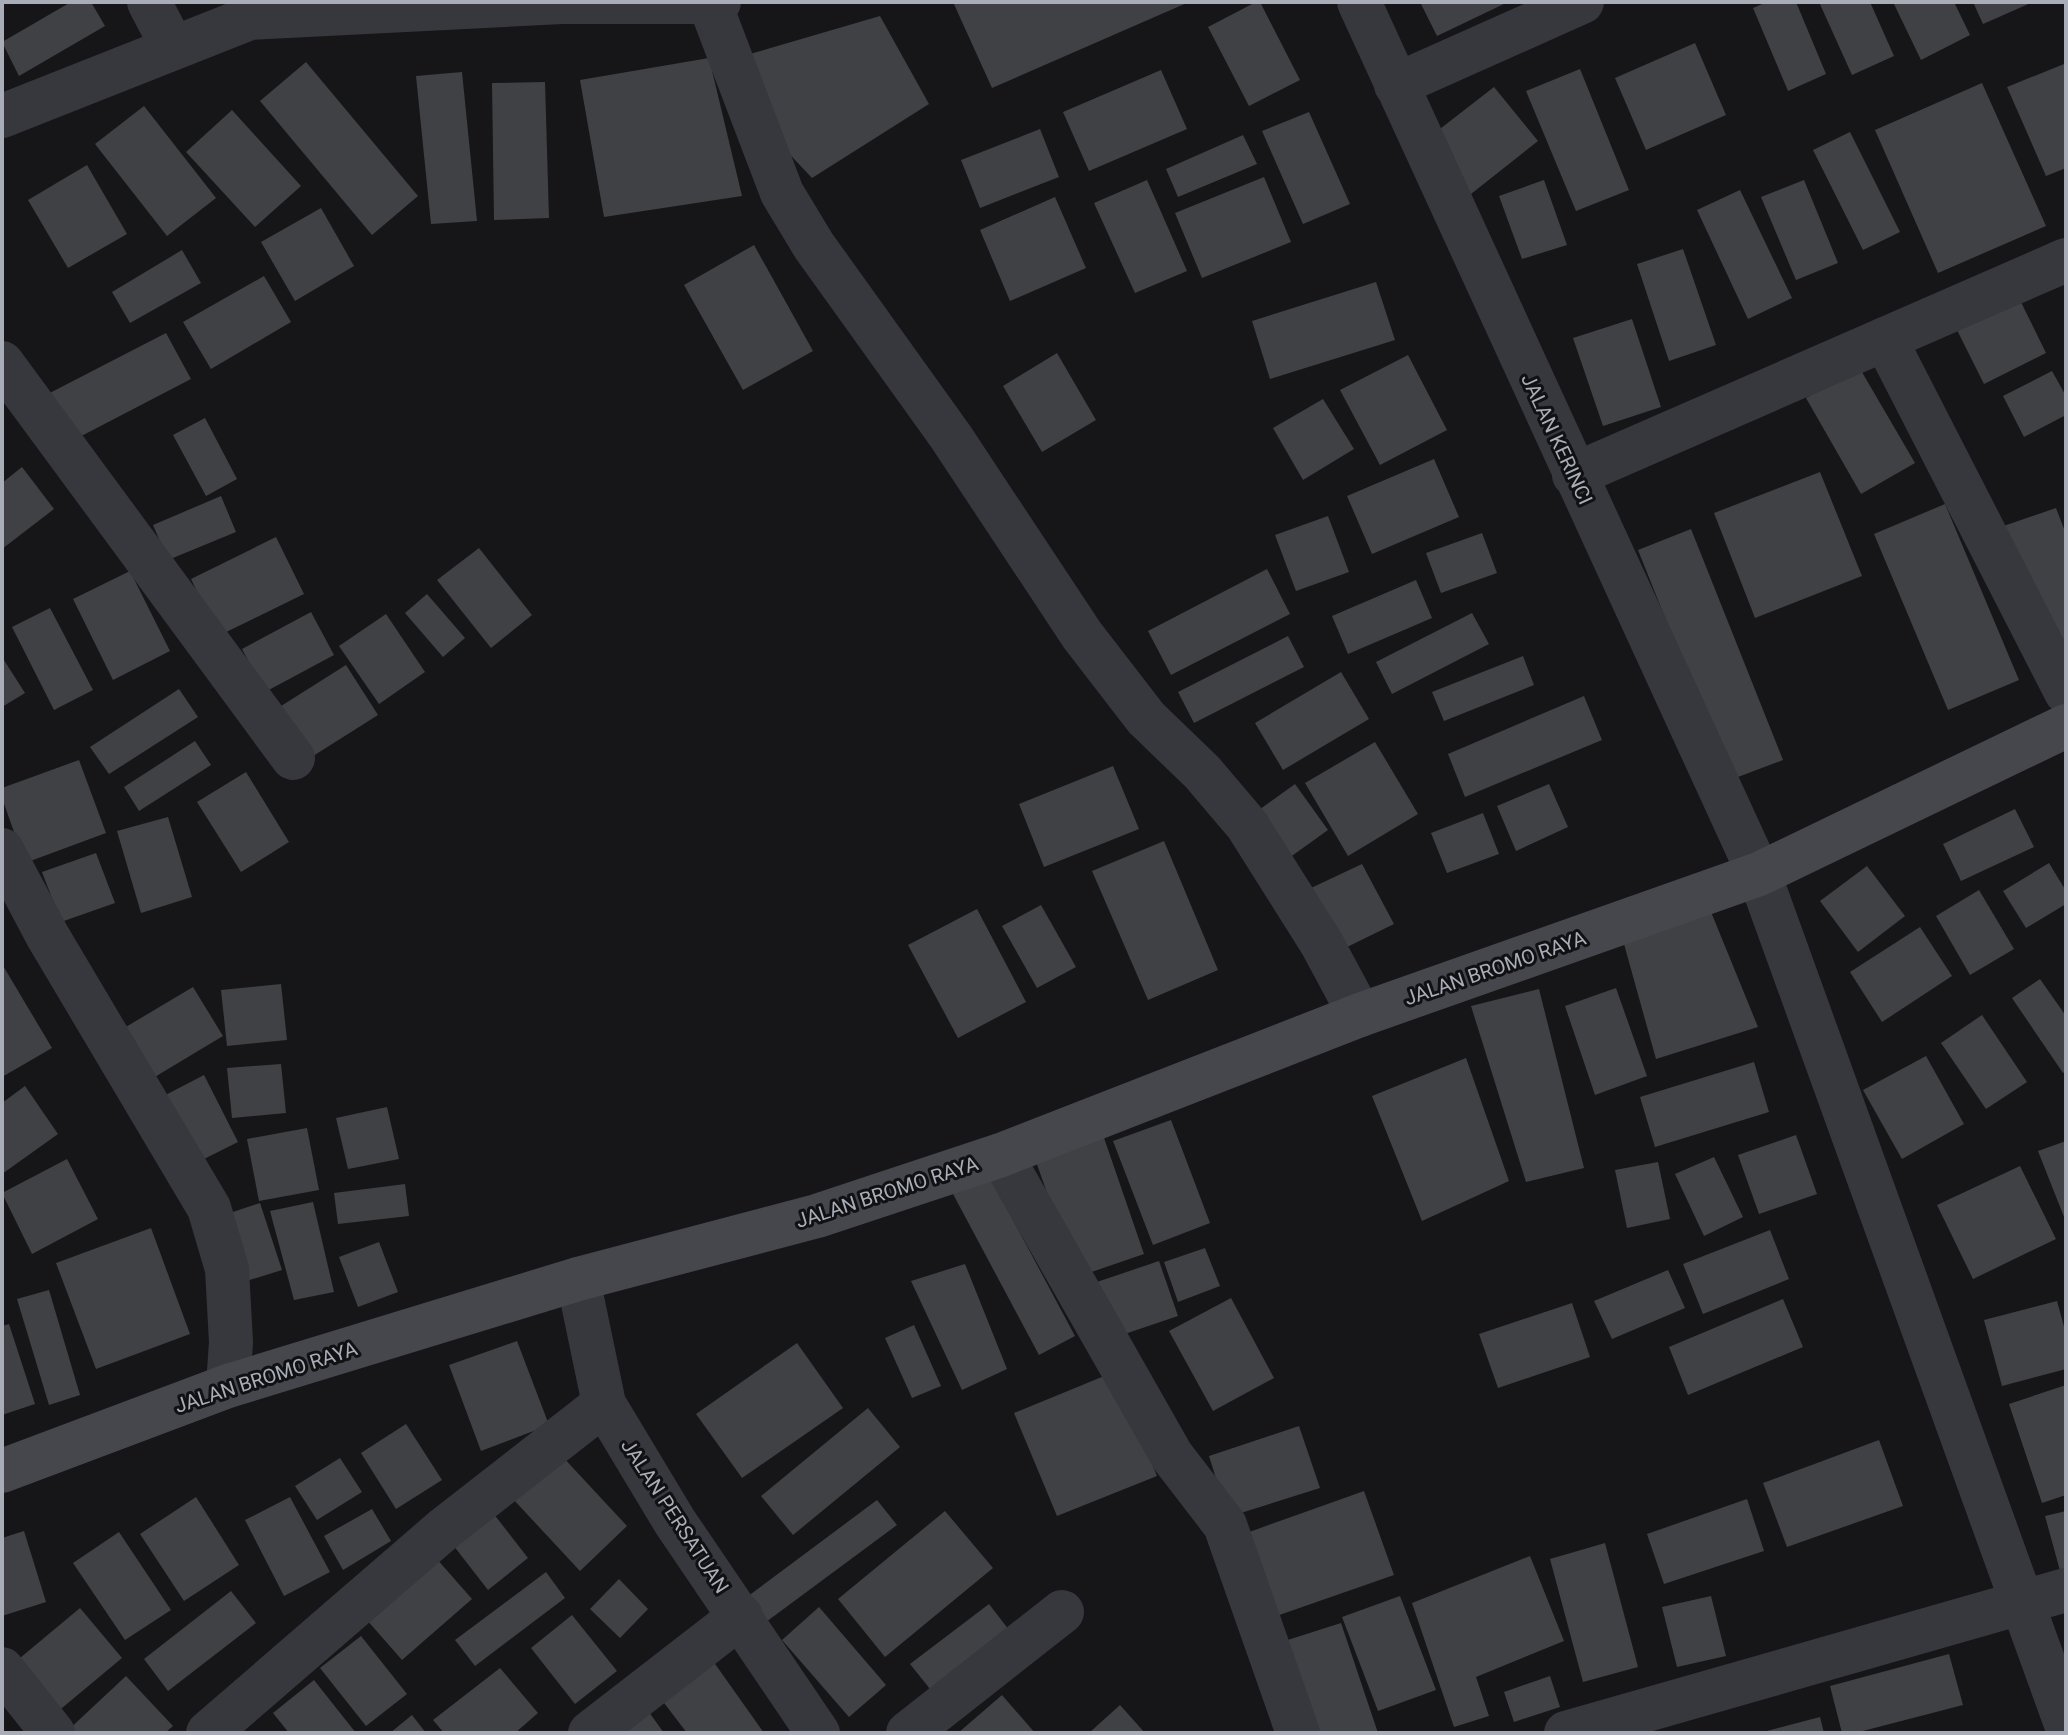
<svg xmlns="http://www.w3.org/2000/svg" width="2068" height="1735" viewBox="0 0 2068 1735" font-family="Roboto,sans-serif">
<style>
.building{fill:#404145}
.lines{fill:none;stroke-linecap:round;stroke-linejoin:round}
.minor{stroke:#37383d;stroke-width:44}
.tertiary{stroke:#37383d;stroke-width:44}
.secondary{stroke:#45474d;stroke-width:44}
.labels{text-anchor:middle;stroke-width:6;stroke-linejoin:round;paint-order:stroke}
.street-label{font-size:20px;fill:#a8adb8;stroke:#111113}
</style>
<rect width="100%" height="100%" fill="#161618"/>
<!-- building -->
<g class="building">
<path d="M71 2H91L105 26 19 76 2 42Z"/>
<path d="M953 2H1189L992 88Z"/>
<path d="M1256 2H1260L1300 80 1249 106 1208 27Z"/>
<path d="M1420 2H1508L1437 36Z"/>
<path d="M1767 2H1796L1826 74 1788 91 1753 8Z"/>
<path d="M1819 2H1870L1894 56 1852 75Z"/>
<path d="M1893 2H1954L1970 35 1921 60Z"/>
<path d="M1973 2H2033L1983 24Z"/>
<path d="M880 16 929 104 812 178 779 143 750 54Z"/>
<path d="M1695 43 1726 115 1646 150 1615 78Z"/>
<path d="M709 58 742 196 604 217 580 80Z"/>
<path d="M306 62 418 196 372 235 260 101Z"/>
<path d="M2064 64 2066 168 2046 176 2007 87Z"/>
<path d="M1580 69 1629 190 1576 211 1526 91Z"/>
<path d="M1161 70 1187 129 1089 171 1063 112Z"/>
<path d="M462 72 477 221 431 224 416 76Z"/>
<path d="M545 82 549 218 494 220 492 83Z"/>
<path d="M1982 83 2046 226 1938 273 1875 130Z"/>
<path d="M1494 87 1538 141 1471 194 1427 139Z"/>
<path d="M144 106 216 198 167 236 95 144Z"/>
<path d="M232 110 301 186 255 227 186 152Z"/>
<path d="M1309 112 1350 204 1303 224 1262 131Z"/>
<path d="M1040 129 1059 177 980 208 961 160Z"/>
<path d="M1850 132 1900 232 1863 250 1813 150Z"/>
<path d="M1243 135 1257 164 1178 197 1166 169Z"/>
<path d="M87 165 127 234 68 268 28 200Z"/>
<path d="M1264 177 1291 242 1202 278 1175 213Z"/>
<path d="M1147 180 1187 271 1135 293 1094 203Z"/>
<path d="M1544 180 1567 245 1522 259 1499 196Z"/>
<path d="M1804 180 1838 263 1796 280 1761 197Z"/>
<path d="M1740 190 1792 298 1748 319 1697 210Z"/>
<path d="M1055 197 1086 268 1010 301 980 230Z"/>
<path d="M321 208 354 266 295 301 261 242Z"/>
<path d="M754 245 813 351 743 390 684 285Z"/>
<path d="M1683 249 1716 345 1669 361 1637 264Z"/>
<path d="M182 250 201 283 130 323 112 292Z"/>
<path d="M264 276 291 322 211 369 183 322Z"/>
<path d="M1376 282 1395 340 1270 379 1252 321Z"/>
<path d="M2018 296 2046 353 1984 384 1956 328Z"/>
<path d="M1632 319 1661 407 1603 426 1573 338Z"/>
<path d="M166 333 191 379 66 444 42 397Z"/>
<path d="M1057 353 1096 420 1042 452 1003 386Z"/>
<path d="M1408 355 1447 430 1380 465 1340 390Z"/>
<path d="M1859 367 1915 463 1861 494 1806 398Z"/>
<path d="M2052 371 2066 396V415L2024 437 2003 396Z"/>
<path d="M1323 399 1354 449 1303 480 1273 428Z"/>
<path d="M205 418 237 479 206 496 173 435Z"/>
<path d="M1434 459 1459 517 1372 554 1347 496Z"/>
<path d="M22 467 54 509 2 549V483Z"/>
<path d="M1820 472 1862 576 1755 618 1714 513Z"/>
<path d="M221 496 236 532 168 560 153 525Z"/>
<path d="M1945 504 2019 680 1948 710 1874 534Z"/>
<path d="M2056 508 2066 534V658L1992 530Z"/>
<path d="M1328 516 1349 572 1296 591 1275 535Z"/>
<path d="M1691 529 1783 760 1730 780 1638 550Z"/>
<path d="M1482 533 1497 573 1441 593 1426 553Z"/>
<path d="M276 537 304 594 218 636 191 579Z"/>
<path d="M479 548 532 615 491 648 437 580Z"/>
<path d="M1267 569 1290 614 1171 675 1148 631Z"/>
<path d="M130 571 170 651 113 680 73 599Z"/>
<path d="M1416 580 1432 618 1348 654 1332 616Z"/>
<path d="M427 594 465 638 443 657 405 613Z"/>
<path d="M50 608 93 690 54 710 12 627Z"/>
<path d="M311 612 334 655 265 692 242 649Z"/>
<path d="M1472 613 1489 644 1392 694 1376 662Z"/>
<path d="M386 614 425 672 379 704 339 646Z"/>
<path d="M1288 636 1304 667 1194 723 1178 692Z"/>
<path d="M1523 656 1534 685 1444 721 1432 692Z"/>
<path d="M2 657 25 693 2 707Z"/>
<path d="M346 665 378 715 302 763 270 713Z"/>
<path d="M1341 672 1369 719 1283 770 1255 723Z"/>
<path d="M179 689 198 717 109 774 90 747Z"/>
<path d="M1584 696 1602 740 1465 797 1448 754Z"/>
<path d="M195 741 211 765 139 811 124 787Z"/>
<path d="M1375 742 1418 814 1348 856 1305 783Z"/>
<path d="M79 760 106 833 25 863 2 798V788Z"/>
<path d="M1113 766 1139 829 1044 867 1019 804Z"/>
<path d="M246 772 289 842 241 872 197 802Z"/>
<path d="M1295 784 1328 830 1289 858 1256 812Z"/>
<path d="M1549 784 1568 827 1516 851 1497 806Z"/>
<path d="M2015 809 2034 847 1961 881 1943 844Z"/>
<path d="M1483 813 1499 854 1447 873 1431 833Z"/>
<path d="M168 817 192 897 141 913 117 831Z"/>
<path d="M1164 841 1218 970 1148 1000 1092 871Z"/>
<path d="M96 853 115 903 61 922 42 872Z"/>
<path d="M2049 863 2066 891V904L2026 928 2003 891Z"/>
<path d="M1362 864 1394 924 1343 949 1311 888Z"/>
<path d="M1867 866 1905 916 1858 952 1820 901Z"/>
<path d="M1979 890 2014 949 1970 975 1936 916Z"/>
<path d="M1041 905 1076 967 1037 988 1002 926Z"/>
<path d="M1709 907 1758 1027 1656 1059 1624 944Z"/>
<path d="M977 909 1026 1002 958 1038 908 945Z"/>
<path d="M1920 927 1952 976 1882 1022 1850 972Z"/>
<path d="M2 964 52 1048 2 1077Z"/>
<path d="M2040 979 2066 1016V1071L2063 1073 2012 998Z"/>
<path d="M281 984 287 1040 227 1046 221 990Z"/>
<path d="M193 987 223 1036 143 1084 114 1034Z"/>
<path d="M1616 988 1647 1076 1595 1095 1565 1006Z"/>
<path d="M1539 989 1584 1168 1526 1182 1471 1006Z"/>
<path d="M1982 1015 2027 1082 1986 1109 1941 1043Z"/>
<path d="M1926 1056 1964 1124 1902 1159 1863 1090Z"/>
<path d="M1466 1058 1509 1181 1422 1221 1372 1096Z"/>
<path d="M1754 1062 1769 1112 1655 1147 1640 1097Z"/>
<path d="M281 1064 286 1113 232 1118 227 1068Z"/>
<path d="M204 1075 238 1142 188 1167 154 1101Z"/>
<path d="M25 1086 58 1134 2 1174V1103Z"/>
<path d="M387 1107 399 1159 348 1169 336 1118Z"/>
<path d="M1171 1120 1210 1223 1153 1245 1113 1141Z"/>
<path d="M307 1128 319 1190 259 1201 247 1139Z"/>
<path d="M1102 1132 1144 1254 1077 1277 1034 1156Z"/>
<path d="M1796 1135 1817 1194 1759 1214 1738 1155Z"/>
<path d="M2066 1141V1222L2038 1151Z"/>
<path d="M1714 1157 1743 1217 1704 1236 1675 1174Z"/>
<path d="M67 1159 98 1219 32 1254 2 1193Z"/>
<path d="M1658 1162 1670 1219 1627 1228 1615 1170Z"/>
<path d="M2020 1166 2056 1239 1973 1279 1937 1205Z"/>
<path d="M989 1175 1075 1336 1039 1355 953 1194Z"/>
<path d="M405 1184 409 1216 338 1224 334 1193Z"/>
<path d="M313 1202 334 1292 294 1300 270 1211Z"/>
<path d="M260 1203 282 1270 237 1284 215 1218Z"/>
<path d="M151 1228 190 1334 96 1369 56 1263Z"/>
<path d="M1770 1230 1789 1279 1703 1314 1683 1264Z"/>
<path d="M379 1242 398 1292 358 1307 339 1257Z"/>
<path d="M1205 1248 1220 1286 1178 1302 1164 1262Z"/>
<path d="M1159 1261 1178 1316 1110 1339 1091 1284Z"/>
<path d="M965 1264 1007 1369 962 1390 911 1281Z"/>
<path d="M1668 1270 1685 1308 1612 1339 1594 1301Z"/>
<path d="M49 1290 80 1395 49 1405 17 1299Z"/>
<path d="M1231 1298 1274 1378 1213 1411 1169 1331Z"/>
<path d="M1783 1299 1803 1347 1688 1395 1669 1347Z"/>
<path d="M2057 1301 2066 1334V1369L2002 1386 1984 1320Z"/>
<path d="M1572 1303 1590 1357 1498 1388 1479 1334Z"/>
<path d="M9 1324 35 1404 2 1415V1326Z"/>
<path d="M914 1325 941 1386 912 1398 885 1338Z"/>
<path d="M517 1341 549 1425 481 1451 449 1365Z"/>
<path d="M797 1343 843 1408 742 1478 696 1414Z"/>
<path d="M1114 1372 1157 1476 1057 1516 1014 1413Z"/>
<path d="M2066 1385V1495L2042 1503 2009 1404Z"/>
<path d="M868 1408 900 1447 793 1535 761 1496Z"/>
<path d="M406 1424 442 1480 396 1509 361 1453Z"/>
<path d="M1299 1426 1320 1488 1228 1517 1209 1456Z"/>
<path d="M1879 1440 1903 1506 1787 1547 1763 1483Z"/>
<path d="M560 1454 627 1526 580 1571 513 1499Z"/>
<path d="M340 1458 362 1492 317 1520 295 1486Z"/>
<path d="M1364 1491 1394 1575 1268 1619 1238 1536Z"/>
<path d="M196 1497 239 1565 184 1601 140 1534Z"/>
<path d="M290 1497 330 1572 284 1596 245 1520Z"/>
<path d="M1747 1499 1764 1551 1664 1584 1647 1534Z"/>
<path d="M877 1500 897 1525 766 1622 747 1597Z"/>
<path d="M372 1509 391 1541 343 1570 324 1536Z"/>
<path d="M945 1511 993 1568 885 1657 838 1599Z"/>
<path d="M2066 1511V1577L2062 1578 2045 1516Z"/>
<path d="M493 1513 528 1558 488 1590 453 1545Z"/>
<path d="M24 1531 46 1602 2 1616V1538Z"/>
<path d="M119 1532 171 1610 125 1640 73 1563Z"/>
<path d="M1605 1543 1638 1667 1583 1682 1550 1559Z"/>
<path d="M1530 1556 1564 1641 1476 1677 1489 1716 1454 1727 1412 1603Z"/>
<path d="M436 1558 472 1599 402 1660 366 1619Z"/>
<path d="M546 1572 565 1598 475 1666 455 1640Z"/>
<path d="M619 1579 648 1609 620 1638 590 1609Z"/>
<path d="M231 1591 256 1623 168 1691 144 1659Z"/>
<path d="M1400 1596 1436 1690 1378 1711 1342 1617Z"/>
<path d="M1711 1596 1726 1656 1677 1667 1662 1607Z"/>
<path d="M989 1604 1009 1630 930 1689 910 1664Z"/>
<path d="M819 1607 886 1685 849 1717 782 1640Z"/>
<path d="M80 1608 122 1658 56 1713 14 1663Z"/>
<path d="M572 1615 617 1671 575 1704 531 1648Z"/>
<path d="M1341 1623 1378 1733H1302L1272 1645Z"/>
<path d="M361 1636 407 1694 366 1726 320 1668Z"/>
<path d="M708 1654 764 1733H687L658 1695Z"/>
<path d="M1949 1654 1963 1705 1855 1733H1842L1830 1686Z"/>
<path d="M500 1668 538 1713 515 1733H444L433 1720Z"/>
<path d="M126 1676 173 1726 165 1733H65Z"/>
<path d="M1550 1676 1560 1707 1514 1722 1504 1692Z"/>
<path d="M314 1680 356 1733H289L273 1713Z"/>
<path d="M1002 1695 1035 1733H958Z"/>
<path d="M1120 1705 1145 1733H1089Z"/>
<path d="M646 1708 664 1733H611Z"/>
<path d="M412 1715 426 1733H390Z"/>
<path d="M1820 1717 1824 1733H1764L1763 1732Z"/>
</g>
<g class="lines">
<!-- minor -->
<g class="minor">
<path d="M149 2 173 48"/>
<path d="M710 4 782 193 814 246 951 437 1082 635 1146 718 1202 772 1247 825 1322 944 1360 1015"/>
<path d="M1396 85 1582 2"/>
<path d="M2 116 250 18 562 2H719"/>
<path d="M1885 339 2066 692"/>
<path d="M2 363 293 758"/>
<path d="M1574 475 2066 260"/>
<path d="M2 850 47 935 209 1208 227 1269 231 1342 228 1386"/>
<path d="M1759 874 2066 1724"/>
<path d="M1001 1155 1172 1456 1225 1525 1298 1733"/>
<path d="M578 1279 604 1404 675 1522 818 1733"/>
<path d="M2 1669 53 1733"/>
<path d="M208 1733 445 1528 604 1404"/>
<path d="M590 1733 741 1616"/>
<path d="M908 1733 1062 1612"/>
<path d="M1566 1733 2066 1590"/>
</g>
<!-- tertiary -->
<path class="tertiary" d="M1359 2 1759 874"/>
<!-- secondary -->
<path class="secondary" d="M2 1471 228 1386 578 1279 817 1216 1001 1155 1360 1015 1759 874 2066 726"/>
</g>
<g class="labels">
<!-- street labels -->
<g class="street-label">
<text transform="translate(1557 439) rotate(65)" y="7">JALAN KERINCI</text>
<text transform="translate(1495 968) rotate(-19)" y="7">JALAN BROMO RAYA</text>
<text transform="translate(887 1192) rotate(-18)" y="7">JALAN BROMO RAYA</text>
<text transform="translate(266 1377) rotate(-18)" y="7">JALAN BROMO RAYA</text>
<text transform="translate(675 1516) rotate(57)" y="7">JALAN PERSATUAN</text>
</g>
</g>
<!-- border -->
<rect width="2068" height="1735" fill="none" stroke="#a8adb8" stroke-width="8"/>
</svg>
